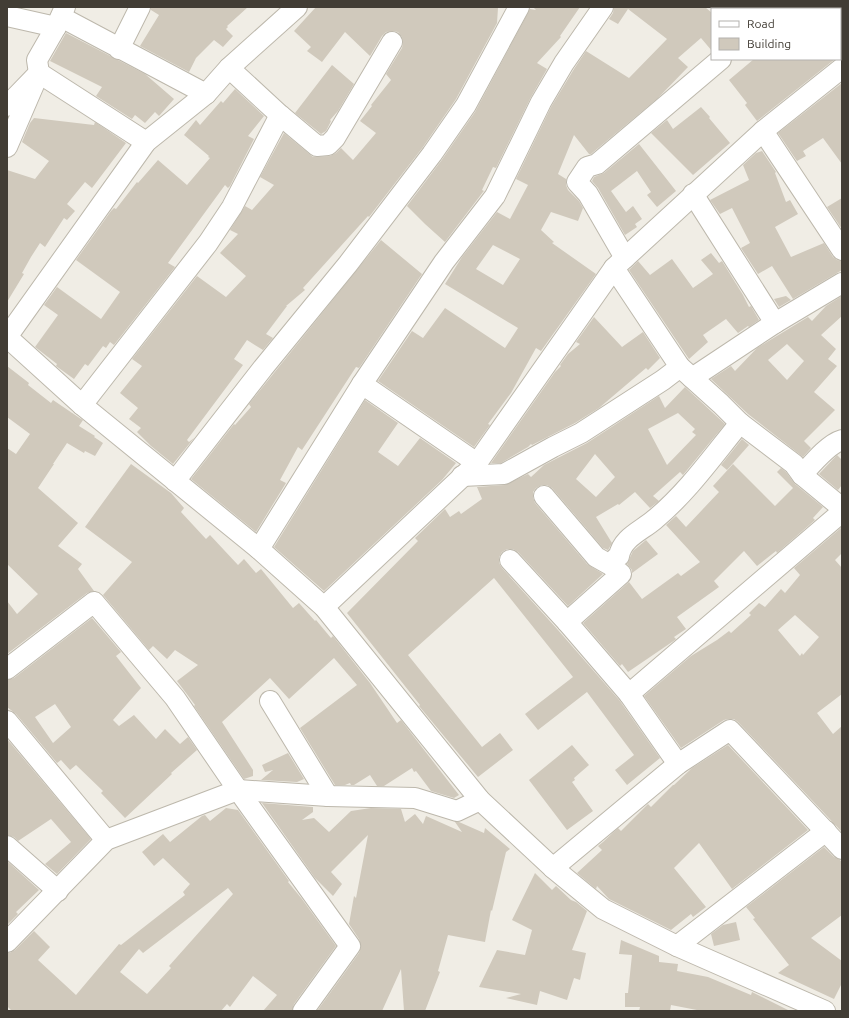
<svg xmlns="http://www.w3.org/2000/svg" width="849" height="1018" viewBox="0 0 849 1018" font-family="Ubuntu,sans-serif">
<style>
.building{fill:#d0c9bc;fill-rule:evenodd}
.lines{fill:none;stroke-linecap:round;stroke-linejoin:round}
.minor-casing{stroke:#bdb8ac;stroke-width:22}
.minor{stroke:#fff;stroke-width:20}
</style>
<rect width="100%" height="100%" fill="#f0ede5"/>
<!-- building -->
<g class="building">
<path d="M151 7H248L227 26 228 27 226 29 233 36 223 47 214 40 196 58 189 72 140 46 159 15 151 10Z"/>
<path d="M316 7 498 8 497 23 456 99 423 147 369 217 368 216 303 288 305 290 286 306H287L266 334 273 338 263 350 247 340 234 359 243 365 187 440 189 442 194 438 173 464 151 446 137 432 141 428 129 419 138 408 120 393 142 366 132 359 197 276 226 297 246 276 220 253 238 234 230 230 245 206 252 210 274 185 260 177 284 133 313 157 330 156 336 153 341 148 353 160 376 133 360 121 372 106 371 105 391 80 386 74 402 48 403 43 402 37 398 32 392 31 386 32 382 36 370 56 345 32 322 62 307 51 311 47 294 31Z"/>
<path d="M533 7H580L560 36 561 37 537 63 547 69 531 97 496 168 493 167 482 190 484 191 483 192 445 242 425 224 407 206 441 161 475 112 530 9 536 10Z"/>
<path d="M614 7H705L712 13V51L701 38 678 58 688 67 658 98 591 154H589L574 135 558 174 566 179V185L568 190 579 201 583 208 578 221 551 212 541 230 554 242 552 243 596 274 541 351 536 348 511 393 488 424 490 425 474 447 378 381 412 331 423 338 445 308 505 348 518 328 445 284 462 257 497 212 510 219 528 185 516 179 551 107 574 69 586 51 629 78 667 39 628 9 618 24 609 19 613 13ZM493 245 520 259 503 285 476 269Z"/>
<path d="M66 33 145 74 174 99 159 116 155 112 145 123 135 115 132 119 96 96 102 87 50 61Z"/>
<path d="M754 59H835L757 121 745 105 747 103 729 80Z"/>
<path d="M332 65 354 84 338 111 330 120 331 121 326 131 321 134 295 113Z"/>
<path d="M842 83V164L823 138 803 151 806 156 797 161 778 133Z"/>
<path d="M235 89 264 116 248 136 254 139 230 186 228 188 225 185 168 263 175 267 114 345 110 342 106 348 103 346 88 366 85 364 74 379 56 366 57 364 35 347 58 315 44 305 57 287 101 319 120 292 76 260 111 211 114 208 116 209 137 182 138 183 158 160 187 185 210 158 208 157 209 156 184 135 196 120 200 125 221 101 223 103Z"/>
<path d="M701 107 710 117 709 118 730 143 693 175 651 133 667 120 673 129Z"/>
<path d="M34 118 94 125 95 122 126 143 92 188 85 182 67 204 75 211 67 220 64 218 45 247 40 243 31 257 22 273 24 274 7 302V170L35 179 49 161 22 142 30 123Z"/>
<path d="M639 144 676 191 657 207 647 195 651 192 637 171 611 191 626 212 633 206 642 219 635 224 637 227 625 235 598 188 592 181 594 177 604 173Z"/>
<path d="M762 151 776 172 775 173 786 202 790 200 798 214 775 227 791 257 824 243 833 257 837 260 842 261V270L793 299 772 266 758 274 741 248 750 243 732 208 720 214 710 200 749 180 743 165 756 153Z"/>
<path d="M842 198V229L827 207Z"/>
<path d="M381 240 422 274 359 368 356 367 302 450 298 447 280 480 286 483 256 532 191 479 234 424 235 425 251 407 249 404Z"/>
<path d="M711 253 719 263 722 261 743 295 749 307 751 306 759 320 749 327 748 326 738 333 726 319 703 335 708 342 689 359 629 270 638 261 650 275 672 259 693 288 713 274 701 260Z"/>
<path d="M786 296 791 300 779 307 774 299Z"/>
<path d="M842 296V316L821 335 836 349 828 359 837 366 814 392 835 410 804 441 811 448 803 457 748 414 711 379 731 366 735 371 757 348 808 317 812 321 826 306ZM787 344 804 361 787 380 768 360Z"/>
<path d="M594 317 622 347 643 332 660 358 648 370 646 368 599 408 575 423 532 445 531 444 528 447 501 463H491L555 372 561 366 560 365 568 354 580 344 576 342Z"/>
<path d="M7 366 29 383 28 385 51 403 53 400 81 419 83 420 79 426 95 436 94 437 103 443 95 456 85 451 84 453 67 443 53 464H54L38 488 78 523 58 546 82 564 78 569 94 591 87 593 7 654V601L17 614 38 594 7 564V448L16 454 30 434 7 417Z"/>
<path d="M685 387 725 424 683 475 680 472 653 496 659 501 650 508 635 492 619 505 618 504 596 517 612 543 608 550 603 548 552 488 547 485H542L536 488 533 492V498L535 503 587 564 603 574 568 606 518 552 513 549H507L502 552 499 557V563L502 568 558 630 620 701 660 758 627 785 615 770 634 755 587 692 538 730 525 714 573 677 494 578 408 655 482 747 500 733 513 750 478 777 419 706 420 705 347 613 418 541 415 538 445 509 450 517 459 511 461 514 482 499 477 487 505 485 528 474 531 477 544 465 587 443 659 396 665 408ZM678 413 695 429 692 432 696 435 667 465 648 429ZM595 454 615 477 596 497 576 479Z"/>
<path d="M365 400 398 423 378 452 398 466 420 438 456 463 442 480 324 591 274 547Z"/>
<path d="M742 439 749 445 727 470 721 465Z"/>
<path d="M837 455 842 460V485L838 490 819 474Z"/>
<path d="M131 464 171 493 184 508 181 512 206 539 210 535 238 565 244 559 256 573 261 569 293 608 299 603 315 621 316 620 331 638 333 636 370 683 397 723 401 720 459 795 454 798 431 791 416 771 414 772 412 768 384 786H377L370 775 354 785H351L350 783 345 785H335L300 728 357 685 334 658 289 699 270 678 222 722 253 770V776L244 779 194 706 195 705 177 681 198 665 175 650 167 659 153 646 149 650 103 595 132 562 85 527Z"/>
<path d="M733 464 775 506 793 488 777 472 781 468 786 472 795 484 823 507 813 518 815 520 777 553 776 551 757 566 744 551 714 581 719 587 677 617 686 629 674 637 676 639 675 640 628 672 622 664 620 666 583 623 629 582 642 599 678 573 681 576 700 562 666 525 676 516 686 527 719 492 713 486Z"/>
<path d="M842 527V553L835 560 842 568V694L817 713 833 734 842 726V832L738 722 734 719H728L724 720 681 748 644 696 691 656 717 640 729 631 731 633 751 615 749 613 759 603 765 607 781 589 785 593 800 575 794 568ZM795 615 819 637 803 655 802 653 800 656 778 630Z"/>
<path d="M646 540 658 554 632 573V570L627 564 633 551Z"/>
<path d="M92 618 121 652 116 656 141 688 113 720 119 726 134 715 156 739 165 729 180 744 188 737 197 750 171 773 172 774 125 818 101 793 103 791 76 765 70 770 61 760 57 763 16 714 7 707V680L14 678ZM55 704 71 727 53 743 35 717Z"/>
<path d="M7 739 91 839 57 874 45 864 71 842 51 819 18 841 14 837 7 835Z"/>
<path d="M572 745 589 765 574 778 575 780 572 782 593 811 567 830 529 780Z"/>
<path d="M728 745 808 830 732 889 699 843 674 868 706 907 693 917 691 914 671 930 609 899 597 886 596 889 577 873 602 850 598 846 603 842 618 828 621 831 648 804 651 807 673 785H674L692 768Z"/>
<path d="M288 753 304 779 297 782 261 780 273 770 265 772 262 765Z"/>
<path d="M262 803 313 807V812L302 820 314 818 329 832 351 811 371 808 401 809 405 822 415 814 423 824 426 816 462 832 455 822H459L484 833 485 828 510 849 506 852 492 911 491 910 485 942 448 935 438 971 440 972 425 1011H404L401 969 382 1011H317L359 953 361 946 359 939 349 924 354 896 356 898 368 835 331 872 342 884 333 896 315 878Z"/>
<path d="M226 808 238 810 289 881 288 882 302 899 336 946 294 1004 292 1011H263L277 995 253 976 230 1007 227 1004 221 1011H12L7 1006V953H10L15 950 34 931 50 947 38 960 76 995 119 944 121 945 185 895 183 892 190 884 163 858 154 866 142 852 163 834 170 842 202 816 205 815 210 821ZM228 888 233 894 169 966 171 968 147 994 120 972 139 949 143 953Z"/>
<path d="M824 847 834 857 840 860 842 863V915L811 938 842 961V983L834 999 778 973 789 965 753 919 755 918 746 907Z"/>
<path d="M7 861 39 890 16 912 18 914 7 925Z"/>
<path d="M535 873 552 890 556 886 571 900 576 902 587 911 572 950 586 953 580 980 574 978 567 1000 540 991 537 1005 506 998 521 994 479 987 497 950 525 955 532 930 512 920Z"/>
<path d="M736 922 740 940 714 946 711 934 723 925Z"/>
<path d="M621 940 659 956V962L678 964 677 971 708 977 751 995 752 992 790 1011H702L671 1005 670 1011H639L640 1007H625V993H628L632 955 619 954Z"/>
</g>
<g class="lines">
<!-- minor casing -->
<g class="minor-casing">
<g id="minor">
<path d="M780 9 782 7"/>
<path d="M7 16 56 27"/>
<path d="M61 17 206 94"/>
<path d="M119 49 140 7"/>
<path d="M229 68 280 115 317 146 328 145 335 138 392 42"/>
<path d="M7 106 39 73 146 142"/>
<path d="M763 131 842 250"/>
<path d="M7 147 39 73 37 60 56 27 65 7"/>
<path d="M693 194 775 323"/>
<path d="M625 258 588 194 577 182 587 167 597 164 721 59"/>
<path d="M614 268 680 367 721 404 740 423 794 464 802 475 842 508"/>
<path d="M7 337 82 405 259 549 324 607 480 800 553 868 603 909 677 946 825 1011"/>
<path d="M7 337 146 142 206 94 229 68 297 7"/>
<path d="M692 378 775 323 842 283"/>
<path d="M362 384 477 463"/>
<path d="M82 405 208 243 232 207 280 115"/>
<path d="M802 475C812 464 828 444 842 440"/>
<path d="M462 476 504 474 553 447 581 433 663 380 680 367"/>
<path d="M175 481 263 368 348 264 432 154 466 105 519 7"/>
<path d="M544 496 596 557 612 566"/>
<path d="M259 549 362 384 444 262 495 196 541 102 564 63 603 7"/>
<path d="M510 560 567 622"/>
<path d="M324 607 477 463 614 268 763 131 842 68"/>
<path d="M7 669 94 602 175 698 238 790 350 946 303 1011"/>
<path d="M629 694 842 512"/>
<path d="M270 701 328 796"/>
<path d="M7 721 106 840"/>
<path d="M678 764 629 694 567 622 621 574 612 566 616 558 619 556C622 538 641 531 654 520 687 493 713 456 740 423"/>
<path d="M7 846 58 891"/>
<path d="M553 868 678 764 730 730 842 849"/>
<path d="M7 942 106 840 238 790 328 796 415 798 457 811 480 800"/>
<path d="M677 946 826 831"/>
</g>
</g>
<!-- minor -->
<use href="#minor" class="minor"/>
</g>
<!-- border -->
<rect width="849" height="1018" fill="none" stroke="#423d35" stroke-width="16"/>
<!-- legend -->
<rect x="711" y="8" width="130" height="52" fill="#ffffff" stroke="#b3b1ae"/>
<rect x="719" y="21" width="20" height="6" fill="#ffffff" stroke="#b3b1ae"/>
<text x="747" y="28" font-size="12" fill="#423d35">Road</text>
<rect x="719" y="38" width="20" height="12" fill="#d0c9bc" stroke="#b3b1ae"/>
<text x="747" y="48" font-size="12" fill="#423d35">Building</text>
</svg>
